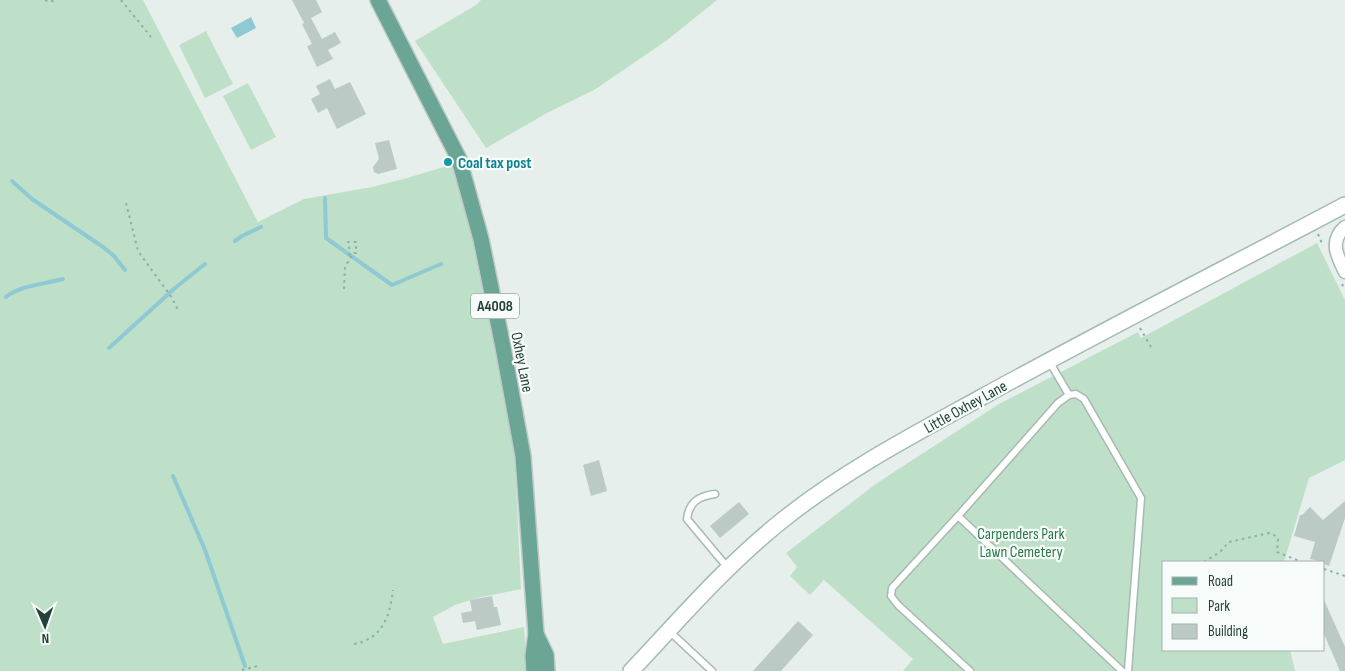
<svg xmlns="http://www.w3.org/2000/svg" width="1345" height="671" viewBox="0 0 1345 671" font-family="'Sofia Sans Condensed',sans-serif">
<style>
.green{fill:#bfe0c8}
.water{fill:#8ec9d4}
.lines{fill:none;stroke-linecap:round;stroke-linejoin:round}
.stream{stroke:#8ec9d4;stroke-width:4}
.building{fill:#bbcac4}
.service-casing{stroke:#a8b8b2;stroke-width:9}
.minor-casing{stroke:#a8b8b2;stroke-width:15}
.secondary-casing{stroke:#a4bbb3;stroke-width:18}
.primary-casing{stroke:#c2cac8;stroke-width:18}
.path{stroke:#86b3a5;stroke-width:2;stroke-dasharray:2.5 4;stroke-linecap:butt}
.service{stroke:#fff;stroke-width:6}
.minor{stroke:#fff;stroke-width:12}
.secondary{stroke:#fff;stroke-width:15}
.primary{stroke:#6aa596;stroke-width:15}
.culture-dot{fill:#0f9aa8;stroke:#f7fbf9;stroke-width:2}
.labels{text-anchor:middle;stroke-width:4.5;stroke-linejoin:round;paint-order:stroke}
.shield{fill:#f7fbf9;stroke:#637a73;stroke-width:1}
.shield-label{font-size:15px;font-weight:bold;fill:#24423a}
.culture-label{font-size:16px;font-weight:bold;fill:#0d838f;stroke:#f7fbf9;text-anchor:start}
.street-label{font-size:16px;fill:#24423a;stroke:#f7fbf9}
.park-label{font-size:16px;fill:#2d7a4b;stroke:#f7fbf9}
</style>
<rect width="100%" height="100%" fill="#e6efeb"/>
<!-- green -->
<g class="green">
<path d="M0 0H143L258 222 304 199 372 187 407 178 457 163 513 424 521 589 477 598 455 605 433 617 443 644 524 627 527 671H0Z"/>
<path d="M481 0H717L666 41 594 90 547 113 486 148 415 41 476 5Z"/>
<path d="M206 31 233 84 205 98 179 45Z"/>
<path d="M248 83 276 137 251 150 223 96Z"/>
<path d="M1317 243 1345 300V460L1309 478 1284 562H1164V650H1290L1295 671H903L913 659 824 580 810 595 790 576 797 567 786 553 877 483 999 404 1138 332 1141 338Z"/>
</g>
<!-- water -->
<path class="water" d="M251 17 256 28 237 38 231 28Z"/>
<g class="lines">
<!-- stream -->
<g class="stream">
<path d="M12 181 32 199 103 247 114 256 125 270"/>
<path d="M325 198 326 238 392 285 441 264"/>
<path d="M235 241 242 236 261 227"/>
<path d="M6 297C21 285 45 284 63 279"/>
<path d="M109 348 175 288 205 264"/>
<path d="M173 476 205 550 245 666"/>
</g>
</g>
<!-- building -->
<g class="building">
<path d="M292 0H316L322 12 311 18 322 39 335 32 341 43 328 50 333 59 317 67 307 46 312 44 302 24 304 23Z"/>
<path d="M330 79 335 89 350 82 366 114 337 129 327 108 318 113 311 99 320 94 316 86Z"/>
<path d="M389 140 397 169 378 174 374 172 373 167 379 159 375 143Z"/>
<path d="M599 460 607 491 591 496 583 465Z"/>
<path d="M1345 501V518L1329 566 1324 564V562L1310 559 1315 542 1294 536 1300 515H1302L1310 507 1323 520Z"/>
<path d="M739 502 749 514 720 538 710 526Z"/>
<path d="M492 596 494 607H497L501 625 477 630 475 621 463 623 461 613 472 611 470 600Z"/>
<path d="M1324 600 1345 647V671H1340L1324 634Z"/>
<path d="M798 621 813 635 781 671H753Z"/>
</g>
<g class="lines">
<!-- service casing -->
<g class="service-casing">
<g id="service">
<path d="M1049 361 1069 395"/>
<path d="M715 494C699 496 689 502 687 519L728 568"/>
<path d="M958 516 892 588 891 596 898 605 970 671"/>
<path d="M669 631 712 671"/>
<path d="M1122 671 958 516 1058 403 1069 395 1076 394 1084 399 1141 498 1128 671"/>
</g>
</g>
<!-- minor casing -->
<g class="minor-casing">
<path id="minor" d="M1345 227C1329 241 1337 256 1345 272"/>
</g>
<!-- secondary casing -->
<g class="secondary-casing">
<path id="secondary" d="M631 671C680 619 728 563 784 519 844 471 915 434 982 397 1102 331 1224 269 1345 205"/>
</g>
<!-- primary casing -->
<g class="primary-casing">
<g id="primary">
<path d="M378 0 459 159 481 239 503 347 523 456 536 634 533 656 534 671"/>
<path d="M536 634 546 655 547 671"/>
</g>
</g>
<!-- path -->
<g class="path">
<path d="M45 0 49 2 57 0"/>
<path d="M121 0 151 37"/>
<path d="M126 203 138 251 172 298 178 310"/>
<path d="M1318 234 1323 246"/>
<path d="M1342 284 1345 290"/>
<path d="M344 289 345 267 353 253H356V242H348L350 252 348 259"/>
<path d="M1140 328 1151 347"/>
<path d="M1204 562 1220 552 1229 542 1269 533 1273 534 1278 539 1277 552 1302 562"/>
<path d="M1324 569 1345 576"/>
<path d="M354 644C383 639 390 615 393 590"/>
<path d="M242 670 258 666"/>
</g>
<!-- service -->
<use href="#service" class="service"/>
<!-- minor -->
<use href="#minor" class="minor"/>
<!-- secondary -->
<use href="#secondary" class="secondary"/>
<!-- primary -->
<use href="#primary" class="primary"/>
</g>
<!-- markers -->
<circle class="culture-dot" cx="448" cy="162" r="5"/>
<g class="labels">
<!-- shield labels -->
<rect class="shield" x="471" y="293.5" width="48" height="25" rx="4"/>
<g class="shield-label">
<text x="495" y="311">A4008</text>
</g>
<!-- culture labels -->
<g class="culture-label">
<text x="458" y="168">Coal tax post</text>
</g>
<!-- street labels -->
<g class="street-label">
<text transform="translate(523 362) rotate(79)" y="6">Oxhey Lane</text>
<text transform="translate(965 406) rotate(-29)" y="6">Little Oxhey Lane</text>
</g>
<!-- park labels -->
<g class="park-label">
<text x="1021" y="539">Carpenders Park<tspan x="1021" dy="18">Lawn Cemetery</tspan></text>
</g>
</g>
<!-- legend -->
<rect x="1162" y="561" width="162" height="90" fill="#f7fbf9" stroke="#a3b1ad"/>
<rect x="1172" y="577" width="25" height="8" fill="#6aa596" stroke="#a3b1ad"/>
<text x="1208" y="586" font-size="15" fill="#24423a">Road</text>
<rect x="1172" y="598" width="25" height="15" fill="#bfe0c8" stroke="#a3b1ad"/>
<text x="1208" y="611" font-size="15" fill="#24423a">Park</text>
<rect x="1172" y="624" width="25" height="15" fill="#bbcac4" stroke="#a3b1ad"/>
<text x="1208" y="636" font-size="15" fill="#24423a">Building</text>
<!-- north arrow -->
<g transform="translate(45 626) rotate(178)" stroke="#f7fbf9" stroke-width="4" paint-order="stroke">
<path d="M0-4L9 19L0 12L-9 19Z" fill="#24423a"/>
<text y="-8" font-size="14" font-weight="bold" text-anchor="middle" fill="#24423a">N</text>
</g>
</svg>
